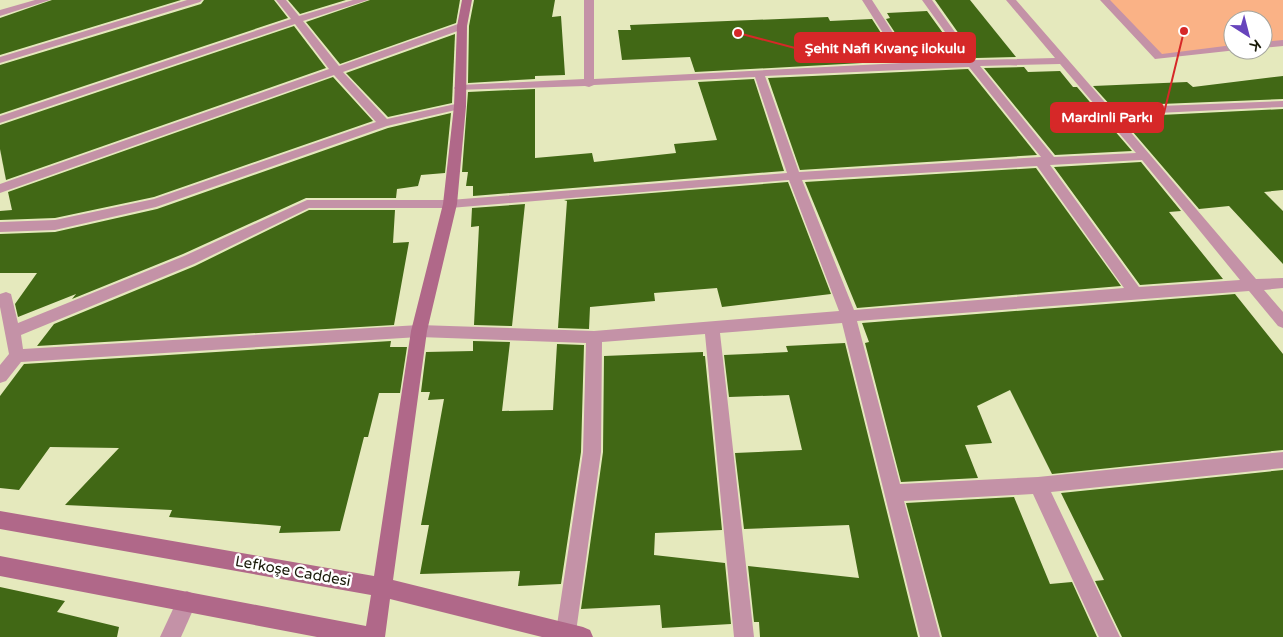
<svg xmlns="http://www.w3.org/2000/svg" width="1283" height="637" viewBox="0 0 1283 637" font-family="'Varela Round',sans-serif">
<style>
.green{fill:#fab286}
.building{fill:#416815}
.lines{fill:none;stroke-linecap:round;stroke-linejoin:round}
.street{fill:#c492a7;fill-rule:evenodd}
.secondary{fill:#b06889;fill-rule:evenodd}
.labels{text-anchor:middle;stroke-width:5;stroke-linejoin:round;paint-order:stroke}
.near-street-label{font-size:15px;fill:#1a1b0a;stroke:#fff}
.leader{fill:none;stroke:#d62828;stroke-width:2}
.callout-dot{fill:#d62828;stroke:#fff;stroke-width:2}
.callout{fill:#d62828;stroke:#d62828;stroke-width:2}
.callout-label{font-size:14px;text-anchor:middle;font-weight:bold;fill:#fff}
</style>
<rect width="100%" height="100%" fill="#e5e9bd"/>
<!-- green -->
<path class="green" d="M1105 0H1283V43L1263 45V20H1233V48L1159 57Z"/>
<!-- building -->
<g class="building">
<path d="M52 0H181L0 55V18Z"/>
<path d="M204 0H274L288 18 0 114V65L201 4Z"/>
<path d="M288 0H346L300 14Z"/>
<path d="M370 0H460L456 23 340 64 306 22Z"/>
<path d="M474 0H555L552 17 561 16 565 75 535 76V79L468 83 469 26Z"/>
<path d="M935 0H970L1016 57 976 58Z"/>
<path d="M927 11 961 58 913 60 886 19 890 18 887 13Z"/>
<path d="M828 17 830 21 872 19 899 61 695 72 690 57 622 60 618 30H631L630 25Z"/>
<path d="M294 26 326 68 6 180 0 149V125Z"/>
<path d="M455 34 452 103 388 117 346 73Z"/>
<path d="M1024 67 1028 72 1060 71 1073 87H1077L1132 151 1055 155 984 68Z"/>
<path d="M968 69 1037 155 800 170 768 78Z"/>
<path d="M1283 76V99L1111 106 1093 86 1187 82 1193 87Z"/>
<path d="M333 77 373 121 154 197 55 218 0 220V211L12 210 8 192Z"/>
<path d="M754 79 784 171 473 196V186H466L468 172H462L468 92 535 89V158L592 153 594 162 676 153 674 144 717 140 698 82Z"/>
<path d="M1283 109V190L1264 192 1283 211V264L1229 206 1199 209 1120 117Z"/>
<path d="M451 113 445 173 421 175 418 186 397 189 396 198H306L183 254 72 299 76 294 18 317 15 304 37 273H0V234L55 232 157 209 388 128Z"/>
<path d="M1141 162 1181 211 1169 212 1223 279 1140 285 1054 167Z"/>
<path d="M1036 168 1121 286 857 308 805 182Z"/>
<path d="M788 182 831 294 722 307 717 288 654 293 655 301 590 307 589 329 558 328 567 201 564 200Z"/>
<path d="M525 204 512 326 474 325 479 226 471 227 472 208Z"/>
<path d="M309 210H395L393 243 409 242 394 325 37 346 54 324 195 266Z"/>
<path d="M1235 294 1283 354V450L1052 474 1010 390 977 406 992 443 965 445 978 478 901 482 865 343 869 342 862 323Z"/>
<path d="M391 341 390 347H407L400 393H379L368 437H364L340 531 279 533 281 526 169 517 172 510 65 505 119 448 50 447 19 490 0 488V396L24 364Z"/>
<path d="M473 341 510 342 502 411 553 410 557 344 584 345 581 452 561 584 518 586 520 571 420 574 429 525H421L444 399 428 400 430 392H421L426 352 473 351Z"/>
<path d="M845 343 918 637H760L759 622H754L748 566 859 578 849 525 744 529 735 453 802 450 789 395 729 397 724 355 788 352 786 346Z"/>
<path d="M703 352V356H705L722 530 655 533 654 555 725 563 731 624 662 628 660 605 581 609 603 452 604 356Z"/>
<path d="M1283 470V637H1122L1095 581 1104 580 1061 493Z"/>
<path d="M1014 497 1050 584 1072 582 1097 637H942L906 503Z"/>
<path d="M0 587 65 601 57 612 119 627 117 637H0Z"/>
</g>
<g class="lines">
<!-- street -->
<g class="street">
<path d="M35 0H50L0 16V10Z"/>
<path d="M187 0H202L200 2 0 63V57Z"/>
<path d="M276 0H286L299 16 353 0H368L303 21 339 66 458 24H466V28L343 72 387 119 460 103 466 106 464 108 387 126 156 207 55 230 0 232V222L55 220 154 199 376 122 334 75 0 193V184L329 69 295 24 0 123V116L291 19Z"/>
<path d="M584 0H594V79L902 63 862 0H872L912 62 965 60 922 0H932L975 60 1055 58 1006 0H1016L1110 108 1283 101V107L1116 115 1256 279 1283 278V288L1264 290 1283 312V328L1278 326 1249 291 857 321 900 484 1038 477 1283 452V468L1051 492 1120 637H1099L1033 494 904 501 940 637H920L842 323 720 333 754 637H734L705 334 602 342 601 452 576 632 574 637H558L556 632 583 452 586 343 419 337 21 362 6 381 0 383V365L9 354 0 307V294L6 292 11 294 18 323 184 256 307 200H450L787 173 755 77 594 85 589 87 585 86 456 90 454 88 456 86 460 85 584 79ZM1060 64 1136 153 1054 157 980 66ZM969 67 1041 157 799 172 765 76ZM1142 160 1240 280 1139 287 1050 165ZM1037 166 1124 288 854 310 802 180ZM789 180 839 311 594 331 419 325 23 349 21 335 194 264 309 208H450Z"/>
<path d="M1100 0H1110L1162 54 1233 45V50H1237L1155 59Z"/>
<path d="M1283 40V46L1263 48V42Z"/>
<path d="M187 591 194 594 197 601 181 637H160L180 594Z"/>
</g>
<!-- secondary -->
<path class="secondary" d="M462 0H472L467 26 466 106 457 204 427 331 393 580 583 627 590 630 593 637H542L390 599 385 637H317L0 576V556L366 626 371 595 0 529V511L374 576 411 331 443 204 454 106 457 26Z"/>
</g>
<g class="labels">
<!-- near-street labels -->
<g class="near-street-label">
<text transform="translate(293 571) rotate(10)" y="5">Lefkoşe Caddesi</text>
</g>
</g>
<!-- callouts -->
<path class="leader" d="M738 33L795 48M1184 31L1163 117"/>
<g class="callout-dot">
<circle cx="738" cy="33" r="5"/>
<circle cx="1184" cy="31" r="5"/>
</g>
<g class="callout">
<rect x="795" y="33" width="180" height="29" rx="5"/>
<rect x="1051" y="103" width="112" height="29" rx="5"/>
</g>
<g class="callout-label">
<text x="885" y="53">Şehit Nafi Kıvanç ilokulu</text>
<text x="1107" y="122">Mardinli Parkı</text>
</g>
<!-- north arrow -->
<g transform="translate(1248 35) rotate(144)"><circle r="24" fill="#ffffff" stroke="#a3a49d"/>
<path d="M0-4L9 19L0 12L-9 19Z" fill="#6744bc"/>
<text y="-8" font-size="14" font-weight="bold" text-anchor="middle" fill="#1a1b0a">K</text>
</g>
</svg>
